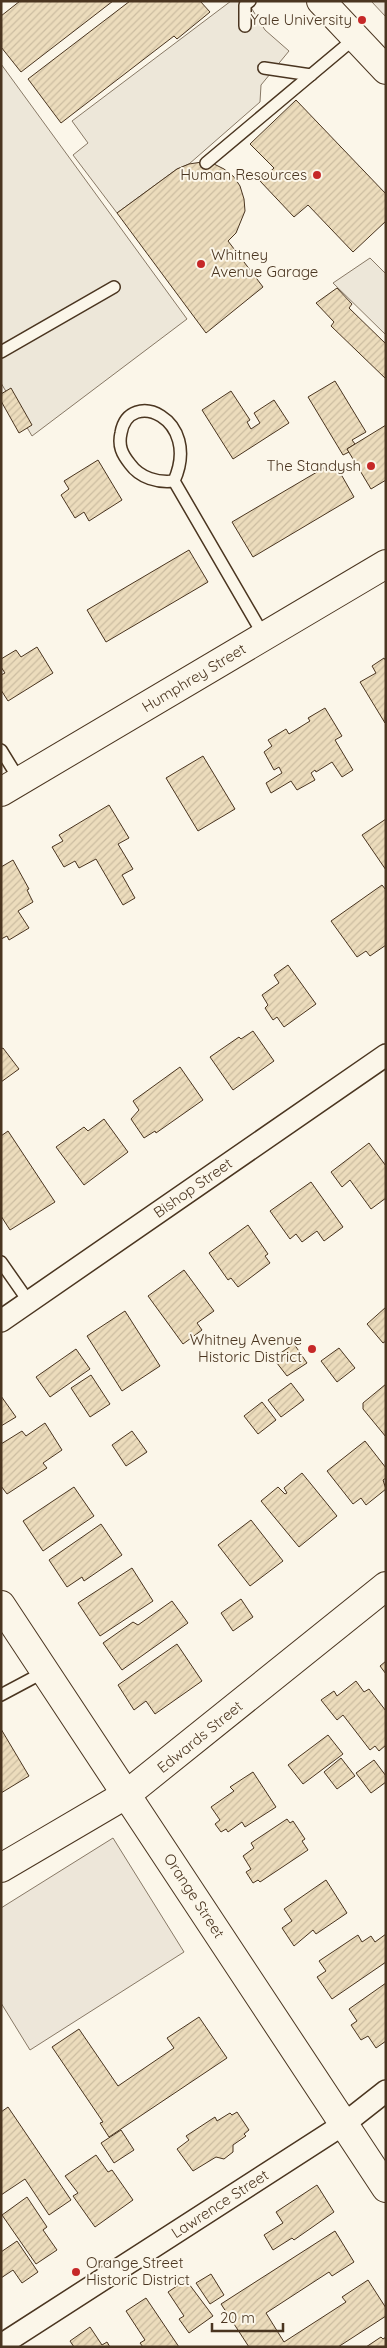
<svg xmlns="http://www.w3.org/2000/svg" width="387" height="2348" viewBox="0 0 387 2348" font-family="Quicksand,sans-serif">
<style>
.green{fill:#ede6d9;stroke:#887966}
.parking{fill:#ede7d9;stroke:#887966}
.building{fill:url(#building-hatch);stroke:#4a3520}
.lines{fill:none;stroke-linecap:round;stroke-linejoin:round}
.lane-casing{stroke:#4a3520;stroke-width:14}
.street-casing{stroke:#4a3520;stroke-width:24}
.secondary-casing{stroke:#4a3520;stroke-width:30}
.primary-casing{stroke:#4a3520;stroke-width:30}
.lane{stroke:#fbf6e9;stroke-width:11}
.street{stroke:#fbf6e9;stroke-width:21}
.secondary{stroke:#fbf6e9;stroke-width:28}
.primary{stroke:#fbf6e9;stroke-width:28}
.poi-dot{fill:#c62828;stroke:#fbf6e9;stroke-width:2}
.labels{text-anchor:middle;stroke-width:4;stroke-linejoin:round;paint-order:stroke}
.poi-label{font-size:15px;fill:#4a3520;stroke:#fbf6e9;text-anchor:end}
.street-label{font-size:15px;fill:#4a3520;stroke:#fbf6e9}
</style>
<defs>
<pattern id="building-hatch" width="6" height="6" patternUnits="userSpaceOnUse" patternTransform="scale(1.25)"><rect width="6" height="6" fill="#ecdcbc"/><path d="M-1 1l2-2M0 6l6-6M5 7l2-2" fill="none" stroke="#ccbda1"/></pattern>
</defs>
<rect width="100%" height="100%" fill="#fbf6e9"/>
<!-- green -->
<g class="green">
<path d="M371 1H386V17Z"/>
<path d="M113 1838 184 1952 30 2050 1 2003V1908Z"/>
</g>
<!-- parking -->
<g class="parking">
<path d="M231 1H247L265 30 289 51 261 85 260 102 189 164 177 169 117 213 73 155 88 143 72 121Z"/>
<path d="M1 64 187 319 32 436 1 383Z"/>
<path d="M370 258 386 274V335L333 283Z"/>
</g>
<!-- building -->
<g class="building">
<path d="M20 1H113L21 72 1 47V16Z"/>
<path d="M130 1H200L210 12 177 39 174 36 61 123 28 79Z"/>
<path d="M296 100 386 194V221L353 252 308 205 294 217 260 181 274 168 250 144Z"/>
<path d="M202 162 214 164 224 169 234 177 240 186 244 199 245 211 236 233 228 241 263 287 206 333 117 213 177 169 189 164Z"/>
<path d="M337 288 352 304 349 308 386 344V379L331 326 334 322 316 303Z"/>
<path d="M335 381 366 432 352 440 355 444 347 449 349 452 343 455 308 397Z"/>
<path d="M11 388 32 425 19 433 1 401V394Z"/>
<path d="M231 391 250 420 247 422 251 429 260 423 254 413 274 400 289 423 233 459 202 410Z"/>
<path d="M386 425V480L371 489 347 449Z"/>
<path d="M98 460 122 500 89 521 84 512 75 518 61 495 69 489 64 481Z"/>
<path d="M334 462 354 497 253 557 232 522Z"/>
<path d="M189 550 208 582 106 642 87 610Z"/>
<path d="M37 647 53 673 8 701 1 690V675L5 673 1 667V659L16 650 21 657Z"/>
<path d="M384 658 386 661 385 723 360 682 376 673 372 666Z"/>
<path d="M325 708 342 736 335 740 353 770 342 777 332 762 316 772 315 770 311 773 315 780 297 790 291 781 271 793 266 783 282 773 279 767 274 770 264 752 272 746 268 740 286 729 289 734 310 721 308 718Z"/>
<path d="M203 756 235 809 198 831 166 778Z"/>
<path d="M109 805 129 838 118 844 133 869 122 875 135 898 123 905 96 859 79 868 75 861 64 867 52 847 63 841 59 835Z"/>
<path d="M386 819V870L362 835Z"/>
<path d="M13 860 29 889 27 890 33 902 18 911 29 928 9 940 7 936 1 939V867Z"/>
<path d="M382 885 386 890V945L370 956 366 951 357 957 331 921Z"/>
<path d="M288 965 316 1004 284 1027 277 1017 273 1020 265 1008 268 1005 262 995 279 983 274 975Z"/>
<path d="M253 1031 274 1061 233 1090 210 1057 239 1037 241 1039Z"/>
<path d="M3 1048 19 1069 1 1082V1049Z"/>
<path d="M180 1067 203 1100 156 1133 155 1131 144 1138 131 1119 139 1110 133 1101Z"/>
<path d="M104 1119 128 1152 84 1185 56 1147 84 1127 88 1131Z"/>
<path d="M8 1131 55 1202 10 1230 1 1216V1136Z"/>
<path d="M369 1143 386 1166V1198L371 1209 350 1180 342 1187 331 1172Z"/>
<path d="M311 1182 343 1227 324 1241 317 1231 302 1242 296 1234 290 1239 270 1211Z"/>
<path d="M248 1225 268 1254 265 1256 270 1263 238 1287 231 1278 228 1280 209 1253Z"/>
<path d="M184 1270 214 1311 197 1323 202 1330 183 1344 148 1296Z"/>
<path d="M386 1307V1341L383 1343 367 1324Z"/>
<path d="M125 1311 160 1366 122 1391 87 1336Z"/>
<path d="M294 1344 307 1363 287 1376 273 1358Z"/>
<path d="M339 1348 355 1368 337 1382 321 1361Z"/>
<path d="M76 1349 90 1369 50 1397 36 1377Z"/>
<path d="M91 1375 110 1404 90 1417 71 1388Z"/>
<path d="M291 1383 304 1400 281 1417 268 1400Z"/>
<path d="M386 1384V1437L363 1409V1403Z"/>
<path d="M1 1396 16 1417 1 1426Z"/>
<path d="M262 1402 276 1420 258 1434 244 1416Z"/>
<path d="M45 1423 62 1450 43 1463 47 1468 7 1494 1 1486V1444L22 1431 26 1436Z"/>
<path d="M132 1431 147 1452 126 1466 112 1445Z"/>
<path d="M365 1441 386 1468V1478L383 1480 386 1489 366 1505 361 1498 353 1504 327 1471Z"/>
<path d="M302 1473 337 1516 299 1547 261 1501 278 1487 285 1494 287 1493 284 1488Z"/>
<path d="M74 1487 94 1516 43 1551 23 1521Z"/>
<path d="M251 1520 283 1561 250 1586 218 1545Z"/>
<path d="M101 1524 122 1555 84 1581 82 1577 67 1587 49 1560Z"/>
<path d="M132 1568 153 1601 100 1636 78 1603Z"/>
<path d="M241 1599 253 1617 233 1631 221 1613Z"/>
<path d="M172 1601 188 1623 122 1670 103 1643 133 1622 138 1625Z"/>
<path d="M177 1644 202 1681 155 1714 146 1701 134 1710 118 1685Z"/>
<path d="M386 1661V1674L380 1666Z"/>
<path d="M356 1681 364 1692 369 1689 386 1711V1745L379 1751 375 1746 370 1750 343 1715 337 1720 321 1700 334 1691 337 1696Z"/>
<path d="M1 1729 29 1776 1 1793Z"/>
<path d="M328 1735 343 1754 303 1784 288 1765Z"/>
<path d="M341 1758 355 1776 337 1789 324 1772Z"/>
<path d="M374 1760 386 1776V1782L371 1793 356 1773Z"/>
<path d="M253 1772 276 1807 245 1827 242 1822 228 1832 226 1829 221 1832 215 1824 220 1820 211 1807 234 1791 230 1787Z"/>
<path d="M287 1819 290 1823 293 1821 305 1839 302 1841 308 1850 260 1882 258 1880 253 1883 246 1872 251 1869 243 1856 254 1848 251 1843Z"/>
<path d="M326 1880 347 1913 316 1934 313 1930 294 1946 282 1928 292 1921 284 1909Z"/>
<path d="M386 1934V1962L332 1999 317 1977 326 1971 319 1961 358 1935 362 1942 371 1936 375 1942Z"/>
<path d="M386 1983V2041L376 2048 368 2036 361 2040 351 2025 357 2021 349 2009Z"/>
<path d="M199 2017 227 2058 109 2137 100 2123 103 2122 52 2047 79 2029 118 2086 174 2048 167 2038Z"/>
<path d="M8 2107 71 2200 49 2215 25 2179 1 2195V2112Z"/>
<path d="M237 2112 249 2130 244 2134 246 2136 233 2145V2152L224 2159 216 2157 193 2171 177 2149 189 2140 186 2136 215 2117 217 2121 230 2113 232 2115Z"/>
<path d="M121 2130 134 2150 114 2163 101 2143Z"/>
<path d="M96 2155 108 2172 112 2170 133 2200 95 2227 73 2196 78 2193 65 2176Z"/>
<path d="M317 2185 334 2212 294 2240 292 2238 273 2250 264 2235 283 2223 276 2212Z"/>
<path d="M27 2197 47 2227 43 2230 57 2250 36 2264 2 2215Z"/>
<path d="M335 2231 354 2262 332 2276 329 2272 266 2313 284 2342 346 2302 342 2297 368 2280 386 2308V2316L338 2347H249L221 2304Z"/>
<path d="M17 2241 38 2272 22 2283 13 2270 1 2278V2252Z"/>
<path d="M211 2274 224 2295 210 2304 196 2283Z"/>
<path d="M186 2280 213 2316 189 2333 179 2319 184 2316 168 2292Z"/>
<path d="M146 2298 179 2347H143L140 2343 145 2340 126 2311Z"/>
<path d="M90 2327 102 2345 107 2342 110 2347H74L70 2341Z"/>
<path d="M381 2337 383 2339 386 2337V2347H366Z"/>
</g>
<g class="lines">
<!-- lane casing -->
<g class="lane-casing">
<g id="lane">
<path d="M245 26V5L250 1"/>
<path d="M264 68 311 75"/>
<path d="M206 163 355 38"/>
<path d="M1 352 114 287"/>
<path d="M174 481C158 483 140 478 130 464 122 454 118 446 121 433 129 387 202 418 174 481L264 636"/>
<path d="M1 750 20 781"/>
<path d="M1 1262 29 1302"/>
<path d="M1 1695 46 1671"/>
</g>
</g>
<!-- street casing -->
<g class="street-casing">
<g id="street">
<path d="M1 1321 386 1055"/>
<path d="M1 2345 344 2124 386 2091"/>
</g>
</g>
<!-- secondary casing -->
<g class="secondary-casing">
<g id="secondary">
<path d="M1 792 386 564"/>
<path d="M1 1605 386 2188"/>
<path d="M1 1868 127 1794 386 1586"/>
</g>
</g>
<!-- primary casing -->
<g class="primary-casing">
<path id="primary" d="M321 1 386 70"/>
</g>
<!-- lane -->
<use href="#lane" class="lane"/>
<!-- street -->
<use href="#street" class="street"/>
<!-- secondary -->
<use href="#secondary" class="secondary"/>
<!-- primary -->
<use href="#primary" class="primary"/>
</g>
<!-- markers -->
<g class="poi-dot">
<circle cx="362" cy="20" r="5"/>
<circle cx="317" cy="175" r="5"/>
<circle cx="201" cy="264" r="5"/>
<circle cx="371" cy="466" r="5"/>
<circle cx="312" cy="1349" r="5"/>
<circle cx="76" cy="2272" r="5"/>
</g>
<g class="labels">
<!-- poi labels -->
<g class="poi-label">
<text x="352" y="25">Yale University</text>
<text x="307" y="180">Human Resources</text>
<text x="211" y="260" text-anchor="start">Whitney<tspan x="211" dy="17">Avenue Garage</tspan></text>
<text x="361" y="471">The Standysh</text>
<text x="302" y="1345">Whitney Avenue<tspan x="302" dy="17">Historic District</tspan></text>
<text x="86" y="2268" text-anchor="start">Orange Street<tspan x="86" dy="17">Historic District</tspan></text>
</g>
<!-- street labels -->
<g class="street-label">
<text transform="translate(194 678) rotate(-31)" y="5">Humphrey Street</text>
<text transform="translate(193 1188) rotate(-35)" y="5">Bishop Street</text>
<text transform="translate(200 1737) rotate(-39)" y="5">Edwards Street</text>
<text transform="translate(194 1896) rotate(57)" y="5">Orange Street</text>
<text transform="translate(220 2204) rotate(-33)" y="5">Lawrence Street</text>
</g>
</g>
<!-- border -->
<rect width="387" height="2348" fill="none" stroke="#4a3520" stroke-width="5"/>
<!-- scale -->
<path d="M212 2323v8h71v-8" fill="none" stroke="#4a3520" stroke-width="2.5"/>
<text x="220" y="2323" font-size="15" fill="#4a3520" stroke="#fbf6e9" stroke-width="4" paint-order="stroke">20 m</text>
</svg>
